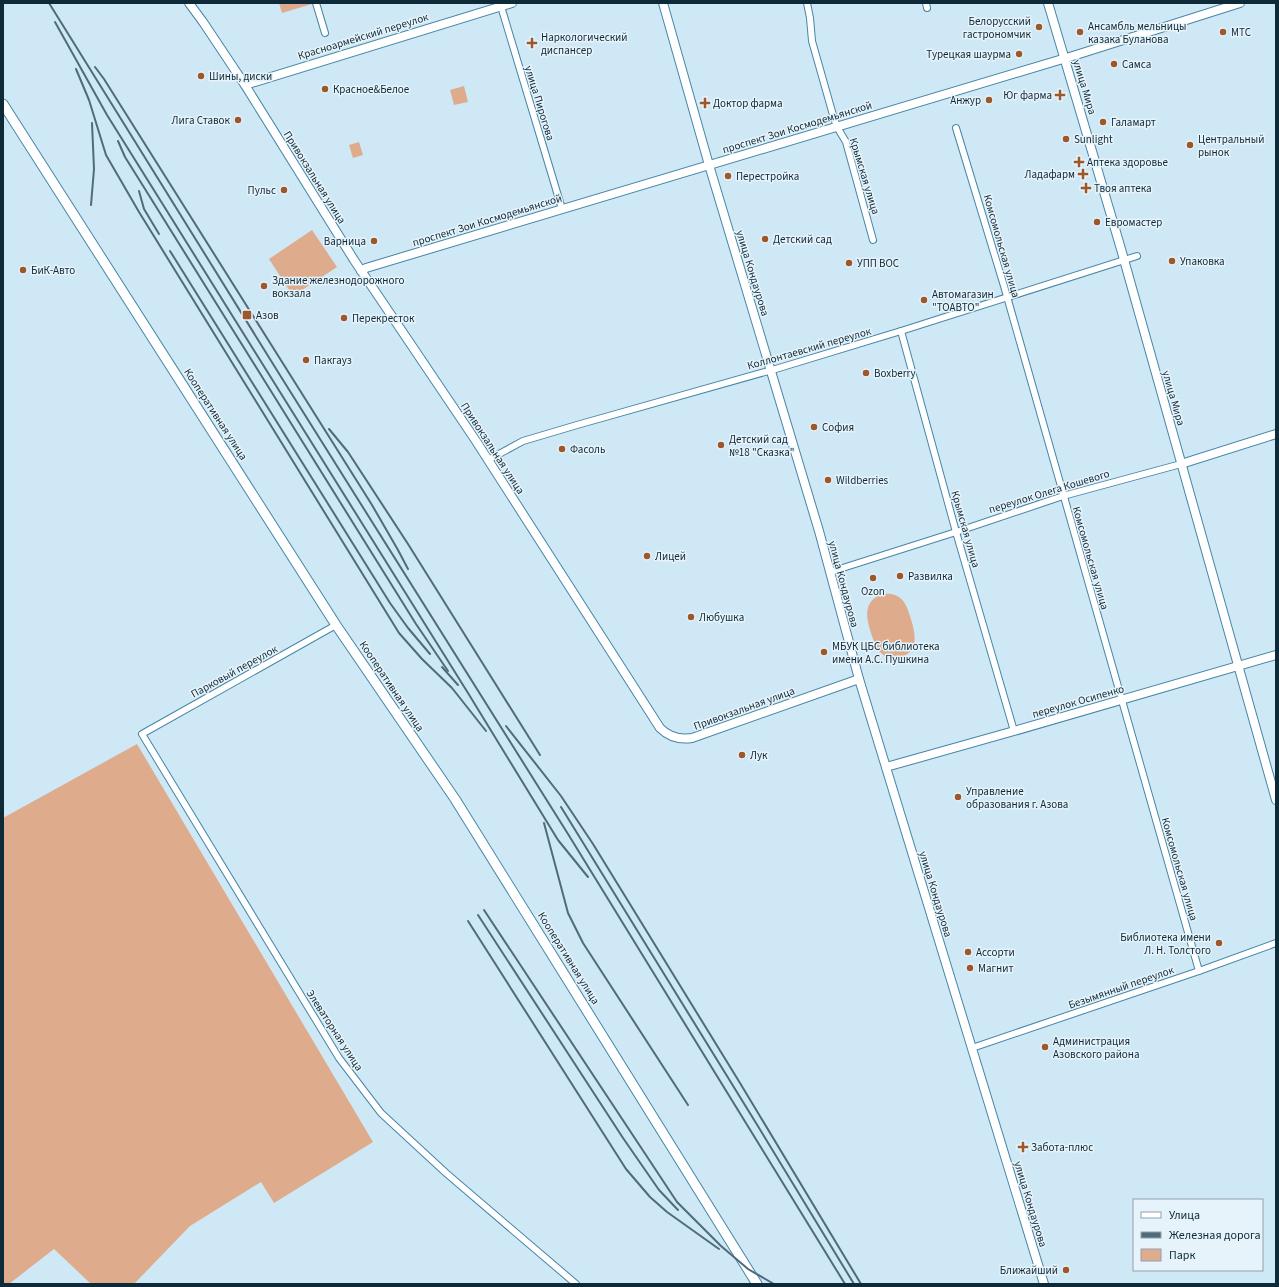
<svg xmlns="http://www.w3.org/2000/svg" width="1279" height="1287" viewBox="0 0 1279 1287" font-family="'Source Sans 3',sans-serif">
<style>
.green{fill:#deac8d}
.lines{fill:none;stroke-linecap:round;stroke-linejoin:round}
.minor-casing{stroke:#4686a6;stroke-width:8}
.tertiary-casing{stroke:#4686a6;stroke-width:10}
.secondary-casing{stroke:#4686a6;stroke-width:11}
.minor{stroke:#fff;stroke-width:6}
.tertiary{stroke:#fff;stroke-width:8}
.secondary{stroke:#fff;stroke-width:9}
.rail{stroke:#506b79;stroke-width:2}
.poi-dot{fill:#9c582a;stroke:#e7f3fa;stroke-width:1.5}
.labels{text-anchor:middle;stroke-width:3;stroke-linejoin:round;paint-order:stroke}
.poi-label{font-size:11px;fill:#0e2937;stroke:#e7f3fa;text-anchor:start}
.street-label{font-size:11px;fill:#0e2937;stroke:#e7f3fa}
</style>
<rect width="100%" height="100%" fill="#cfe8f6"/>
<!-- green -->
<g class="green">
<path d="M279 3H311L312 4 282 13Z"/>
<path d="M464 86 468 102 454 105 450 90Z"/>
<path d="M359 142 363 155 353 158 349 145Z"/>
<path d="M312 230 337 267 293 296 269 259Z"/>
<path d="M882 594C902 592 906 603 911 619 915 633 920 652 900 657 881 662 875 646 871 633 866 616 863 602 882 594Z"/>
<path d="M137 744 373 1142 274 1203 261 1182 190 1226 134 1284H91L54 1249 9 1284H3V818Z"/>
</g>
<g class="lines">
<!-- minor casing -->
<g class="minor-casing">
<g id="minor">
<path d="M316 3 325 33"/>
<path d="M500 3 562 209"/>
<path d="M807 3 810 18 812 41 833 115 837 127 846 142 873 240"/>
<path d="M926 3 927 8"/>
<path d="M956 128 1004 286 1199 971"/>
<path d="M901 331 956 532 1014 731"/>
<path d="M488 460 523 441 577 425 779 368 901 331 1137 256"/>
<path d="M830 572 956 532 1063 496 1181 464"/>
<path d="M336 625 142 734 339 1058 381 1113 446 1173 576 1284"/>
<path d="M972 1048 1199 971 1276 943"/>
</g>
</g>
<!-- tertiary casing -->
<g class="tertiary-casing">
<g id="tertiary">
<path d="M189 3 203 22 245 85 354 260 476 441 660 728C669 737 679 740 692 738L859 679"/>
<path d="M663 3 709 165 819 531 859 679 1044 1284"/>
<path d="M1048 3 1121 249 1276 800"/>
<path d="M245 85 512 3"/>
<path d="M361 271 366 268 1076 55 1240 3"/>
<path d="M1181 464 1276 434"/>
<path d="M886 767 1014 731 1276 655"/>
</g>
</g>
<!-- secondary casing -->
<g class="secondary-casing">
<path id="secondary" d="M3 104 336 625 455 799 757 1284"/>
</g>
<!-- minor -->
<use href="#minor" class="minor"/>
<!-- tertiary -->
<use href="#tertiary" class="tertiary"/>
<!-- secondary -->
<use href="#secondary" class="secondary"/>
<!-- rail -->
<g class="rail">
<path d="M49 3 283 380 568 834 845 1284"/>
<path d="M55 22 107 115 468 693 558 840 588 877"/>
<path d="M95 67 104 79 372 505 398 550 408 569"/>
<path d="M76 69 89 100 106 155 139 212 399 633 422 659 452 688 486 731"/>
<path d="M118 141 125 157 145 189 416 624 448 671"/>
<path d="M139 191 144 209 159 234"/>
<path d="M91 205 94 169 92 123"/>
<path d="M170 251 390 603 408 628 430 654"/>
<path d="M329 429 348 452 408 544 540 755"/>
<path d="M442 667 458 685"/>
<path d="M506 726 561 796 593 844 740 1083 861 1284"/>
<path d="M561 807 756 1123 854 1284"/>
<path d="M544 823 568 913 583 943 688 1105"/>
<path d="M484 910 677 1202 721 1246 748 1269 774 1284"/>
<path d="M478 915 623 1138 659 1190 678 1210"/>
<path d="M468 921 626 1169 650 1197 667 1212 719 1249"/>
</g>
</g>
<!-- markers -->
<g class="poi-dot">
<circle cx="1039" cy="27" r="4"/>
<circle cx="1080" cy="32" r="4"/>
<circle cx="1223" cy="32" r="4"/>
<path d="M530 37h4v4h4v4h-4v4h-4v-4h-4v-4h4z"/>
<circle cx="1019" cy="54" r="4"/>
<circle cx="1114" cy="64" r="4"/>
<circle cx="201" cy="76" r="4"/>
<circle cx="325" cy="89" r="4"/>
<path d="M1058 89h4v4h4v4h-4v4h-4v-4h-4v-4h4z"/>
<circle cx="989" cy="100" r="4"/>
<path d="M703 97h4v4h4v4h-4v4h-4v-4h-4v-4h4z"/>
<circle cx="238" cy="120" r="4"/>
<circle cx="1103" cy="122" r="4"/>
<circle cx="1066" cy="139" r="4"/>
<circle cx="1190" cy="145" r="4"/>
<path d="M1077 156h4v4h4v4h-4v4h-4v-4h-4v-4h4z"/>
<path d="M1081 168h4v4h4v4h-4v4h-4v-4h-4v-4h4z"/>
<circle cx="728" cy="176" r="4"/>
<path d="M1084 182h4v4h4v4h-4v4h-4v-4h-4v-4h4z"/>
<circle cx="284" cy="190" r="4"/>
<circle cx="1097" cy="222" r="4"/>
<circle cx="765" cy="239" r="4"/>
<circle cx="374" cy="241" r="4"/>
<circle cx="1172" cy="261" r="4"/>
<circle cx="849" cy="263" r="4"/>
<circle cx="23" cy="270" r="4"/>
<circle cx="264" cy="286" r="4"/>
<circle cx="924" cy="300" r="4"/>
<rect x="242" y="310" width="10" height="10" rx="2"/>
<circle cx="344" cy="318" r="4"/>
<circle cx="306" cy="360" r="4"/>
<circle cx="866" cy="373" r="4"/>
<circle cx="814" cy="427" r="4"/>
<circle cx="721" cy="445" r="4"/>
<circle cx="562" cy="449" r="4"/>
<circle cx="828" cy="480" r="4"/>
<circle cx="647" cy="556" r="4"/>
<circle cx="900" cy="576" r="4"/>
<circle cx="873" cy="578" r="4"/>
<circle cx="691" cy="617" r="4"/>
<circle cx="824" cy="652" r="4"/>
<circle cx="742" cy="755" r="4"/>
<circle cx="958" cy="797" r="4"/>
<circle cx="1219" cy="943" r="4"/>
<circle cx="968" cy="952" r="4"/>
<circle cx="970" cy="968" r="4"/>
<circle cx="1045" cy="1047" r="4"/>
<path d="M1021 1141h4v4h4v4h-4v4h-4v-4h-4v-4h4z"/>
<circle cx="1066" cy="1270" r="4"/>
</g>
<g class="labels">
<!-- poi labels -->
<g class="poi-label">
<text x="1031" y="25" text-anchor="end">Белорусский<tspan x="1031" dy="13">гастрономчик</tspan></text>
<text x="1088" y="30">Ансамбль мельницы<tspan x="1088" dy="13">казака Буланова</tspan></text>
<text x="1231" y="36">МТС</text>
<text x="541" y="41">Наркологический<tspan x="541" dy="13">диспансер</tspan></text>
<text x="1011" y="58" text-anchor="end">Турецкая шаурма</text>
<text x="1122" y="68">Самса</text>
<text x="209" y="80">Шины, диски</text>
<text x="333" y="93">Красное&amp;Белое</text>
<text x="1052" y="99" text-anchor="end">Юг фарма</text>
<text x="981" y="104" text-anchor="end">Анжур</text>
<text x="713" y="107">Доктор фарма</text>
<text x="230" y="124" text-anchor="end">Лига Ставок</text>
<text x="1111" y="126">Галамарт</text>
<text x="1074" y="143">Sunlight</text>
<text x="1198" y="143">Центральный<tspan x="1198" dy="13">рынок</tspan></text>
<text x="1087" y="166">Аптека здоровье</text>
<text x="1075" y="178" text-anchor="end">Ладафарм</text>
<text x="736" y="180">Перестройка</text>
<text x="1094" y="192">Твоя аптека</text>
<text x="276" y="194" text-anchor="end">Пульс</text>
<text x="1105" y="226">Евромастер</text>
<text x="773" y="243">Детский сад</text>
<text x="366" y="245" text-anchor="end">Варница</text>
<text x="1180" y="265">Упаковка</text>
<text x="857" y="267">УПП ВОС</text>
<text x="31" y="274">БиК-Авто</text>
<text x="272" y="284">Здание железнодорожного<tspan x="272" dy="13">вокзала</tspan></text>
<text x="932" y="298">Автомагазин<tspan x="932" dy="13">"ТОАВТО"</tspan></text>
<text x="256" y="319">Азов</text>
<text x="352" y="322">Перекресток</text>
<text x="314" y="364">Пакгауз</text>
<text x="874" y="377">Boxberry</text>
<text x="822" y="431">София</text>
<text x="729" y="443">Детский сад<tspan x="729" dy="13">№18 "Сказка"</tspan></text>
<text x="570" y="453">Фасоль</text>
<text x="836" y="484">Wildberries</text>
<text x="655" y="560">Лицей</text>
<text x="908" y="580">Развилка</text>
<text x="873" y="595" text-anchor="middle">Ozon</text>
<text x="699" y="621">Любушка</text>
<text x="832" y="650">МБУК ЦБС библиотека<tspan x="832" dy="13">имени А.С. Пушкина</tspan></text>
<text x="750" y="759">Лук</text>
<text x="966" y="795">Управление<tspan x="966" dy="13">образования г. Азова</tspan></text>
<text x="1211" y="941" text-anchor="end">Библиотека имени<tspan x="1211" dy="13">Л. Н. Толстого</tspan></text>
<text x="976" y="956">Ассорти</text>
<text x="978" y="972">Магнит</text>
<text x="1053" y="1045">Администрация<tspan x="1053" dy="13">Азовского района</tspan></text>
<text x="1031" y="1151">Забота-плюс</text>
<text x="1058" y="1274" text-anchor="end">Ближайший</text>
</g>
<!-- street labels -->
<g class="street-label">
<text transform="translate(363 36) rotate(-17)" y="4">Красноармейский переулок</text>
<text transform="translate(1085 87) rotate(73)" y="4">улица Мира</text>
<text transform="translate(540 103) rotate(73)" y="4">улица Пирогова</text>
<text transform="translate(797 127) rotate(-17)" y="4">проспект Зои Космодемьянской</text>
<text transform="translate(865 176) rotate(73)" y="4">Крымская улица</text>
<text transform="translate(315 177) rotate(58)" y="4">Привокзальная улица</text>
<text transform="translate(487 220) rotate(-17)" y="4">проспект Зои Космодемьянской</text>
<text transform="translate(1002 246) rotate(74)" y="4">Комсомольская улица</text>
<text transform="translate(753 273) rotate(73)" y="4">улица Кондаурова</text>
<text transform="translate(809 348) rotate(-16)" y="4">Коллонтаевский переулок</text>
<text transform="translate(1174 398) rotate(74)" y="4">улица Мира</text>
<text transform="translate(216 414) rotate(57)" y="4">Кооперативная улица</text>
<text transform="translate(493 448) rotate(57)" y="4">Привокзальная улица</text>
<text transform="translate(1049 491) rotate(-17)" y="4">переулок Олега Кошевого</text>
<text transform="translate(966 529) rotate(74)" y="4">Крымская улица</text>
<text transform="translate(1091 558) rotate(74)" y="4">Комсомольская улица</text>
<text transform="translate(844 584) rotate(75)" y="4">улица Кондаурова</text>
<text transform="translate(234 671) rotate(-29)" y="4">Парковый переулок</text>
<text transform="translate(392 686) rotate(56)" y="4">Кооперативная улица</text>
<text transform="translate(1078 701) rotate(-16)" y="4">переулок Осипенко</text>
<text transform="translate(744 708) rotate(-20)" y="4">Привокзальная улица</text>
<text transform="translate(1180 869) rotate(74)" y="4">Комсомольская улица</text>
<text transform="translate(936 894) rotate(73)" y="4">улица Кондаурова</text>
<text transform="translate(569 958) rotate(58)" y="4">Кооперативная улица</text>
<text transform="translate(1121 987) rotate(-19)" y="4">Безымянный переулок</text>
<text transform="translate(335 1030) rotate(57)" y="4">Элеваторная улица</text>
<text transform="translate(1031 1204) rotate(73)" y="4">улица Кондаурова</text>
</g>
</g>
<!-- border -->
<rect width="1279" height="1287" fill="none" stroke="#0e2937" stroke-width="8"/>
<!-- legend -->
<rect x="1133" y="1199" width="130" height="72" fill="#e7f3fa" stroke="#90a2ac"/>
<rect x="1141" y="1212" width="20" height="6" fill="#ffffff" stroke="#90a2ac"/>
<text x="1169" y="1219" font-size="12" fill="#0e2937">Улица</text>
<rect x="1141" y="1232" width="20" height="6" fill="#506b79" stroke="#90a2ac"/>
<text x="1169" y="1239" font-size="12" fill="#0e2937">Железная дорога</text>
<rect x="1141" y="1249" width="20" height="12" fill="#deac8d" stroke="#90a2ac"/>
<text x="1169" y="1259" font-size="12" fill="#0e2937">Парк</text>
</svg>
